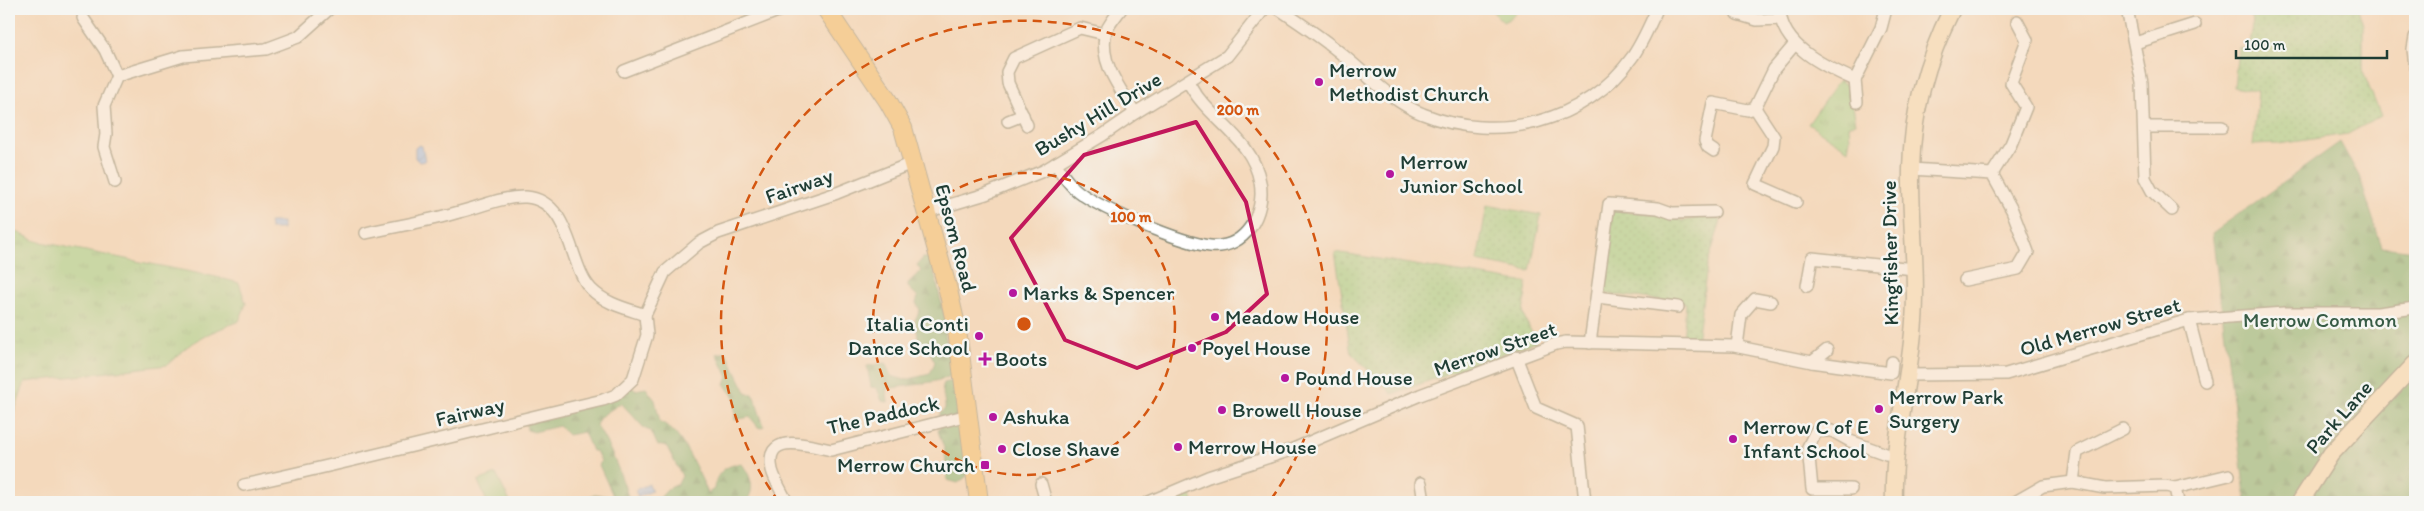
<svg xmlns="http://www.w3.org/2000/svg" width="2424" height="511" viewBox="0 0 2424 511" font-family="Itim,sans-serif">
<style>
.grass{fill:url(#grass-tufts);stroke:#5b885e}
.forest{fill:url(#forest-firs);stroke:#4c7a54}
.park{fill:url(#park-dots);stroke:#5b885e}
.pitch{fill:#97d489;stroke:#5b885e}
.water{fill:url(#water-waves);stroke:#547a94}
.lines{fill:none;stroke-linecap:round;stroke-linejoin:round}
.street-casing{stroke:#8a8b78;stroke-width:14}
.secondary-casing{stroke:#8a8b78;stroke-width:19}
.primary-casing{stroke:#8a8b78;stroke-width:20}
.street{stroke:#fff;stroke-width:11}
.secondary{stroke:#fbe6c4;stroke-width:16}
.primary{stroke:#f6c06b;stroke-width:18}
.marked{fill:none;stroke:#c2185b;stroke-width:4;stroke-linejoin:round}
.ring{fill:none;stroke:#d45610;stroke-width:2.5;stroke-dasharray:9 6}
.poi-dot{fill:#b5179e;stroke:#f6f6f2;stroke-width:2}
.labels{text-anchor:middle;stroke-width:5;stroke-linejoin:round;paint-order:stroke}
.poi-label{font-size:21px;fill:#1f3d34;stroke:#f6f6f2;text-anchor:start}
.street-label{font-size:21px;fill:#1f3d34;stroke:#f6f6f2}
.park-label{font-size:21px;fill:#375b45;stroke:#f6f6f2}
.centre{fill:#d45610;stroke:#f6f6f2;stroke-width:2.5}
.ring-label{font-size:15px;text-anchor:middle;font-weight:bold;fill:#d45610;stroke:#f6f6f2;stroke-width:5;stroke-linejoin:round;paint-order:stroke}
</style>
<defs>
<pattern id="grass-tufts" width="24" height="20" patternUnits="userSpaceOnUse" patternTransform="scale(1.25)"><rect width="24" height="20" fill="#97d489"/><path d="M3 7l-1-3M5 7V3M7 7l1-3M15 17l-1-3M17 17v-4M19 17l1-3" fill="none" stroke="#7bad71"/></pattern>
<pattern id="forest-firs" width="22" height="20" patternUnits="userSpaceOnUse" patternTransform="scale(1.25)"><rect width="22" height="20" fill="#79b675"/><path d="M5 1l3.5 6h-7zM16 11l3.5 6h-7z" fill="#639561"/></pattern>
<pattern id="park-dots" width="8" height="8" patternUnits="userSpaceOnUse" patternTransform="scale(1.25)"><rect width="8" height="8" fill="#97d489"/><path d="M2 2h.1M6 6h.1" fill="none" stroke="#7bad71" stroke-width="1.8" stroke-linecap="round"/></pattern>
<pattern id="water-waves" width="16" height="10" patternUnits="userSpaceOnUse" patternTransform="scale(1.25)"><rect width="16" height="10" fill="#89b8f4"/><path d="M0 5q4-4 8 0t8 0" fill="none" stroke="#6f97c6"/></pattern>
</defs>
<rect width="100%" height="100%" fill="#f6f6f2"/>
<filter id="ink" filterUnits="userSpaceOnUse"><feTurbulence type="fractalNoise" baseFrequency=".02" numOctaves="2"/><feDisplacementMap in="SourceGraphic" scale="10" xChannelSelector="R" yChannelSelector="G"/><feConvolveMatrix kernelMatrix="1 2 1 2 8 2 1 2 1" color-interpolation-filters="sRGB"/></filter>
<filter id="wash" filterUnits="userSpaceOnUse"><feTurbulence type="fractalNoise" baseFrequency=".0096" numOctaves="4" result="noise"/><feDisplacementMap in="SourceGraphic" scale="20" xChannelSelector="R" yChannelSelector="G"/><feGaussianBlur stdDeviation="1.12" result="paint"/><feColorMatrix in="noise" values="0 0 0 0 0 0 0 0 0 0 0 0 0 0 0 0 0 1.4 0 .05"/><feComposite in="paint" operator="in"/></filter>
<g filter="url(#wash)">
<rect width="100%" height="100%" fill="#f4d9bc"/>
<!-- grass -->
<g class="grass">
<path d="M1520 9 1511 18 1503 22 1491 10Z"/>
<path d="M1839 80 1848 86 1849 99 1852 100 1856 123 1849 125 1850 139 1848 150 1808 124Z"/>
<path d="M9 228 36 241 216 277 239 283 246 304 239 321 210 333 188 346 167 365 25 382 9 426Z"/>
</g>
<!-- forest -->
<g class="forest">
<path d="M2340 142 2359 176 2382 247 2415 251V502H2246L2212 233Z"/>
<path d="M923 258H931L946 323 945 335 955 373C944 383 902 386 886 389L888 402 882 401 877 388 871 387 867 366 885 363 891 376 905 380 930 374 935 362 928 349 920 347 915 320 920 310 916 303 918 297 908 287V283L921 271 917 265Z"/>
<path d="M726 352 747 394H753L764 426 759 428 750 417 735 420V399L725 385 728 377 717 354Z"/>
<path d="M952 381 955 382 968 458 967 476 958 483 947 480 945 451 938 431 942 422 939 414 945 409C946 401 940 390 944 383Z"/>
<path d="M631 387 635 390 646 388 655 400 660 422C681 429 699 474 708 493L714 489C715 474 726 464 742 464 750 475 756 488 747 500L656 502 668 489 678 484 682 476 666 445 658 446 651 431 645 429 621 403 600 417 596 425C612 448 621 476 630 502H579L596 494 614 498 599 465 601 461 596 451H592L584 432 568 435 559 426 534 432 527 430 526 423Z"/>
</g>
<!-- park -->
<g class="park">
<path d="M2248 9H2358L2363 25V72L2381 116 2348 134 2279 144 2253 145 2258 92 2234 87 2238 48 2248 49 2253 20Z"/>
<path d="M1487 205 1541 215 1530 271 1477 261Z"/>
<path d="M1612 210 1657 214 1684 221 1703 217 1721 220 1707 266 1697 341 1683 342 1686 303 1601 293Z"/>
<path d="M1335 252 1527 283 1523 314 1536 342 1392 394 1351 353Z"/>
<path d="M1190 491 1193 502H1162Z"/>
</g>
<!-- pitch -->
<path class="pitch" d="M496 474 510 502H487L478 481Z"/>
<!-- water -->
<g class="water">
<path d="M419 145 422 146 425 161 419 162 415 158V148Z"/>
<path d="M269 222H283V229H270Z"/>
<path d="M649 484 652 491 638 497 635 490Z"/>
</g>
</g>
<g filter="url(#ink)">
<g class="lines">
<!-- street casing -->
<g class="street-casing">
<g id="street">
<path d="M1121 9C1116 16 1106 27 1105 35 1100 65 1121 89 1135 113"/>
<path d="M1279 9C1301 24 1323 38 1344 56 1367 75 1394 103 1423 114 1497 144 1586 123 1633 56 1643 41 1650 25 1657 9"/>
<path d="M1780 9C1780 46 1826 67 1855 80"/>
<path d="M2127 9 2142 83 2145 178 2152 191 2172 210"/>
<path d="M1737 14 1757 20 1780 19"/>
<path d="M83 18 105 50 117 76"/>
<path d="M2415 37 2413 49 2415 66"/>
<path d="M2135 43 2195 24"/>
<path d="M624 71 783 9"/>
<path d="M1855 80 1881 28 1886 9"/>
<path d="M1855 80 1857 102"/>
<path d="M1755 108 1774 137 1773 146 1755 184 1796 202"/>
<path d="M1008 121 1023 115"/>
<path d="M1027 125 1008 83 1007 72 1014 58 1080 28 1105 34"/>
<path d="M2145 127H2222"/>
<path d="M1714 151 1708 147 1705 141 1713 103 1748 110 1755 108 1774 69 1795 44"/>
<path d="M1056 163C1060 172 1067 181 1074 188 1094 207 1182 243 1210 246 1245 250 1266 213 1260 182 1252 136 1206 119 1188 81"/>
<path d="M1911 169 1992 174 2012 210 2028 252 2018 269 1965 280"/>
<path d="M1992 174 2011 144 2026 107 2011 83 2027 40 2017 21"/>
<path d="M115 182 104 147 106 134 104 106 117 76 183 56 266 49 298 37 329 9"/>
<path d="M926 212 986 194 1043 171 1103 135 1135 113 1227 56 1264 9"/>
<path d="M366 233C397 226 429 221 459 212 480 207 503 196 526 197 572 201 568 265 591 289 606 304 625 308 645 315"/>
<path d="M1807 286 1812 258 1914 269"/>
<path d="M1597 297 1678 307"/>
<path d="M2189 320 2205 381"/>
<path d="M1590 343 1609 204 1658 208 1672 213 1714 212"/>
<path d="M1737 346 1741 315 1755 299 1771 302"/>
<path d="M1516 357 1536 408 1577 426 1585 502"/>
<path d="M1812 362 1827 350"/>
<path d="M1909 375 2006 374 2189 320 2284 313H2378L2415 308"/>
<path d="M2073 482 2077 452 2123 429"/>
<path d="M1421 483 1424 502"/>
<path d="M1041 484 1046 502"/>
<path d="M244 485C364 459 484 428 603 400L616 395 633 379 647 335 645 315 665 272 699 243 718 233 837 193 912 163"/>
<path d="M2175 488 2178 502"/>
<path d="M1851 489H1812L1808 447 1816 431H1832L1850 441 1886 454 1896 455"/>
<path d="M787 502C782 492 775 481 772 470 763 430 811 446 831 450L968 415"/>
<path d="M1149 502 1208 477 1291 450 1420 395 1556 344 1566 342 1734 346 1812 362 1891 373 1892 362"/>
<path d="M2015 502 2043 486 2073 482 2105 488 2166 486 2175 488 2229 475"/>
</g>
</g>
<!-- secondary casing -->
<g class="secondary-casing">
<g id="secondary">
<path d="M1894 502C1892 442 1910 381 1914 321 1918 271 1910 220 1911 169 1912 113 1927 59 1952 9"/>
<path d="M2300 502 2331 454 2415 364"/>
</g>
</g>
<!-- primary casing -->
<g class="primary-casing">
<path id="primary" d="M826 9 888 101 903 128 948 290 957 330 979 502"/>
</g>
<!-- street -->
<use href="#street" class="street"/>
<!-- secondary -->
<use href="#secondary" class="secondary"/>
<!-- primary -->
<use href="#primary" class="primary"/>
</g>
</g>
<!-- marked area -->
<path d="M0 0H2424V511H0ZM1196 122 1246 202 1267 294 1226 332 1137 368 1065 340 1011 238 1084 155Z" fill="#f4d9bc" fill-opacity=".55" fill-rule="evenodd"/>
<path class="marked" d="M1196 122 1246 202 1267 294 1226 332 1137 368 1065 340 1011 238 1084 155Z"/>
<!-- distance rings -->
<g class="ring">
<circle cx="1024" cy="324" r="151"/>
<path d="M779 502A303 303 0 1 1 1269 502"/>
</g>
<!-- markers -->
<g class="poi-dot">
<circle cx="1319" cy="82" r="5"/>
<circle cx="1390" cy="174" r="5"/>
<circle cx="1013" cy="293" r="5"/>
<circle cx="1215" cy="317" r="5"/>
<circle cx="979" cy="336" r="5"/>
<circle cx="1192" cy="348" r="5"/>
<path d="M982.5 351.5h5v5h5v5h-5v5h-5v-5h-5v-5h5z"/>
<circle cx="1285" cy="378" r="5"/>
<circle cx="1879" cy="409" r="5"/>
<circle cx="1222" cy="410" r="5"/>
<circle cx="993" cy="417" r="5"/>
<circle cx="1733" cy="439" r="5"/>
<circle cx="1178" cy="447" r="5"/>
<circle cx="1002" cy="449" r="5"/>
<rect x="980" y="460" width="10" height="10" rx="2.5"/>
</g>
<g class="labels">
<!-- poi labels -->
<g class="poi-label">
<text x="1329" y="77">Merrow<tspan x="1329" dy="24">Methodist Church</tspan></text>
<text x="1400" y="169">Merrow<tspan x="1400" dy="24">Junior School</tspan></text>
<text x="1023" y="300">Marks &amp; Spencer</text>
<text x="1225" y="324">Meadow House</text>
<text x="969" y="331" text-anchor="end">Italia Conti<tspan x="969" dy="24">Dance School</tspan></text>
<text x="1202" y="355">Poyel House</text>
<text x="995" y="366">Boots</text>
<text x="1295" y="385">Pound House</text>
<text x="1889" y="404">Merrow Park<tspan x="1889" dy="24">Surgery</tspan></text>
<text x="1232" y="417">Browell House</text>
<text x="1003" y="424">Ashuka</text>
<text x="1743" y="434">Merrow C of E<tspan x="1743" dy="24">Infant School</tspan></text>
<text x="1188" y="454">Merrow House</text>
<text x="1012" y="456">Close Shave</text>
<text x="975" y="472" text-anchor="end">Merrow Church</text>
</g>
<!-- street labels -->
<g class="street-label">
<text transform="translate(1098 114) rotate(-31)" y="7">Bushy Hill Drive</text>
<text transform="translate(799 186) rotate(-19)" y="7">Fairway</text>
<text transform="translate(956 238) rotate(75)" y="7">Epsom Road</text>
<text transform="translate(1890 253) rotate(-91)" y="7">Kingfisher Drive</text>
<text transform="translate(2100 327) rotate(-16)" y="7">Old Merrow Street</text>
<text transform="translate(1495 349) rotate(-19)" y="7">Merrow Street</text>
<text transform="translate(470 412) rotate(-13)" y="7">Fairway</text>
<text transform="translate(883 415) rotate(-13)" y="7">The Paddock</text>
<text transform="translate(2339 417) rotate(-49)" y="7">Park Lane</text>
</g>
<!-- park labels -->
<g class="park-label">
<text x="2320" y="327">Merrow Common</text>
</g>
</g>
<circle cx="1024" cy="324" r="8" class="centre"/>
<g class="ring-label">
<text x="1238" y="115">200 m</text>
<text x="1131" y="222">100 m</text>
</g>
<!-- margin -->
<rect width="2424" height="511" fill="none" stroke="#f6f6f2" stroke-width="30"/>
<!-- scale -->
<path d="M2236 50v8h151v-8" fill="none" stroke="#1f3d34" stroke-width="2.5"/>
<text x="2244" y="50" font-size="15" fill="#1f3d34" stroke="#f6f6f2" stroke-width="4" paint-order="stroke">100 m</text>
</svg>
